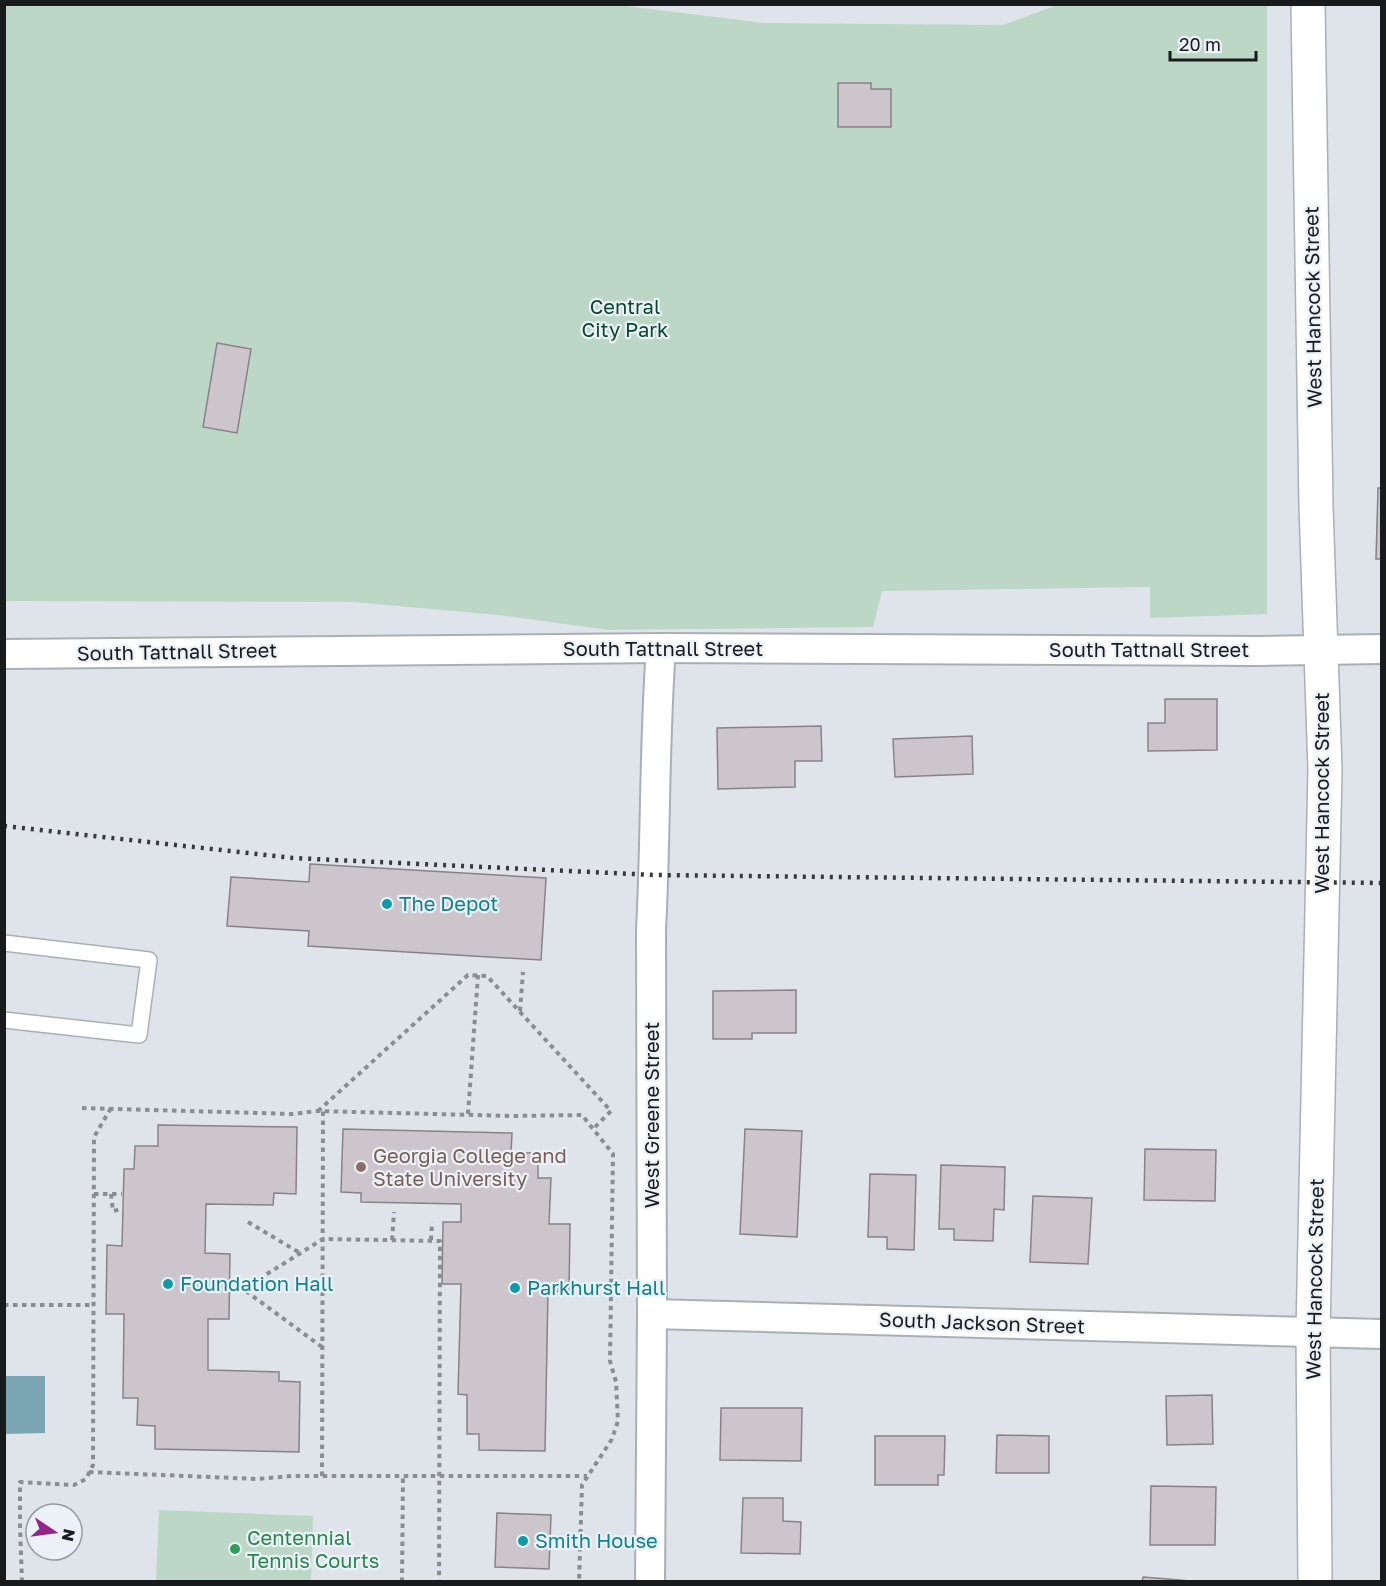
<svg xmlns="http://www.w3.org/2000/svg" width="1386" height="1586" viewBox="0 0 1386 1586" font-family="'Golos Text',sans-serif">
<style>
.green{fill:#bcd7c6}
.water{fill:#7aa5b2}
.building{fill:#ccc5cb;stroke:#898288;stroke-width:1.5}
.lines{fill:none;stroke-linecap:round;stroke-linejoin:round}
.service-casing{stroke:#aaafb6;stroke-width:18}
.minor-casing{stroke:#aaafb6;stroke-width:32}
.primary-casing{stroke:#aaafb6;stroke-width:36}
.path{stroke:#8a8e92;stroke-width:4;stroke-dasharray:4.5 4.5;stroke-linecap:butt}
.service{stroke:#fff;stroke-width:15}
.minor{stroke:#fff;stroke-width:28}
.primary{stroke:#fff;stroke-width:33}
.rail{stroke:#37393c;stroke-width:4.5;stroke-dasharray:3 6;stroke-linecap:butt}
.culture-dot{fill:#0f9aa8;stroke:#ecf1f8;stroke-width:2}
.education-dot{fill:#8d6e63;stroke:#ecf1f8;stroke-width:2}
.leisure-dot{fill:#2e9e5b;stroke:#ecf1f8;stroke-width:2}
.labels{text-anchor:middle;stroke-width:4.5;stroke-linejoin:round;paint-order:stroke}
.park-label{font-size:20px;fill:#06482b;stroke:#ecf1f8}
.street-label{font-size:20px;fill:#181a1c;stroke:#ecf1f8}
.culture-label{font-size:20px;fill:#0d838f;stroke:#ecf1f8;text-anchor:start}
.education-label{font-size:20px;fill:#785e54;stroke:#ecf1f8;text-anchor:start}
.leisure-label{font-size:20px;fill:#27864d;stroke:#ecf1f8;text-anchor:start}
</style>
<rect width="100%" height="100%" fill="#dfe4eb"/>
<!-- green -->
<g class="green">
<path d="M1246 4 1267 6V614L1150 618V587L882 591 873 627 609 630 498 615 353 602 5 601 4 5H618L764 23 1003 25 1057 5Z"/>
<path d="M159 1510 313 1516 311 1581H156Z"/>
</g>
<!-- water -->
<path class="water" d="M5 1376H45V1433L5 1434Z"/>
<!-- building -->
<g class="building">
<path d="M838 83H871V89H891V127H838Z"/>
<path d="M217 343 251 349 237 433 203 427Z"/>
<path d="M1378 488H1382V559H1376Z"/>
<path d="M1165 699H1217V750L1148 751V723H1165Z"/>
<path d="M821 726 822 761H795V787L718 789 717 728Z"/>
<path d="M972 736 973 774 895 777 893 739Z"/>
<path d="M310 864 546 878 541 960 308 946 309 931 227 926 231 877 309 882Z"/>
<path d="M796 990V1033H752V1039H713V991Z"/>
<path d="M158 1125 297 1127 296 1194 274 1193 273 1205 206 1204 205 1253 230 1254 229 1319H208V1370L279 1372V1381L300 1382 299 1452 155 1449V1426L137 1425 138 1398H123L124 1314H106L107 1245 122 1246 124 1169H134L135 1146H158Z"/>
<path d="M343 1129 512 1133 511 1153H538V1178H551L549 1224H570L569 1292 548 1291 545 1451 479 1450V1434H467V1395L458 1394 461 1284H442L443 1222H461V1204L361 1202V1193L341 1192Z"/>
<path d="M745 1129 802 1131 797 1237 740 1234Z"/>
<path d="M1145 1149 1216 1150 1215 1201 1144 1200Z"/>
<path d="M941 1165 1005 1167 1004 1210 994 1209 993 1241 954 1240V1229H939Z"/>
<path d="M870 1174 916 1175 914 1250 887 1249V1237H868Z"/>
<path d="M1033 1196 1092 1198 1088 1264 1030 1262Z"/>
<path d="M1212 1395 1213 1444 1167 1445 1166 1396Z"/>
<path d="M721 1408H802L801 1461 720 1460Z"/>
<path d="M997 1435 1049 1436V1473H996Z"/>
<path d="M875 1436H945L944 1475H938V1485H875Z"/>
<path d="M1151 1486 1216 1487 1215 1545H1150Z"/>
<path d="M743 1498H783V1521L801 1522 800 1554 741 1553Z"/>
<path d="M497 1513 551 1515 549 1569 495 1567Z"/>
<path d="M1143 1577 1203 1582H1142Z"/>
</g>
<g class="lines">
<!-- service casing -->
<g class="service-casing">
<path id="service" d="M4 943 149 960 139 1035 4 1020"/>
</g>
<!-- minor casing -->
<g class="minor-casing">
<g id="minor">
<path d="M4 654 661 648 1259 651 1382 649"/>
<path d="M652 1314 1382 1334"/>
<path d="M650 1582 652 1314 651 930C656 836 654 742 661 648"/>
</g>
</g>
<!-- primary casing -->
<g class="primary-casing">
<path id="primary" d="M1308 4 1316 506 1325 769 1313 1332 1315 1582"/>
</g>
<!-- path -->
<g class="path">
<path d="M520 1011 523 972"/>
<path d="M82 1108 293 1114 317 1111 514 1116 582 1115 613 1154 610 1361 616 1382 618 1421 612 1439 582 1485 579 1582"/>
<path d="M318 1111 468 975 487 976 611 1111 593 1129"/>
<path d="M468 1114 478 975"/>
<path d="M94 1194H122"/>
<path d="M111 1194 113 1211 122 1209"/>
<path d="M248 1222 300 1253"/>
<path d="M392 1240 394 1212"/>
<path d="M431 1240 432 1222"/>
<path d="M4 1305H93"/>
<path d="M322 1347 243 1289 323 1239 440 1241 439 1582"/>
<path d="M89 1472 257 1479 292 1476H587"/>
<path d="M322 1476 323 1111"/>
<path d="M22 1582 20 1526V1482L74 1485 86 1479 93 1465 94 1137 111 1108"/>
<path d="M402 1582 403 1476"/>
</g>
<!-- service -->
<use href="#service" class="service"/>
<!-- minor -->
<use href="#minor" class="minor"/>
<!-- primary -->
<use href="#primary" class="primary"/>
<!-- rail -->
<path class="rail" d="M4 826 293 858 654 875 1382 883"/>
</g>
<!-- markers -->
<g class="culture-dot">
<circle cx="387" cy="904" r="6"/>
<circle cx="168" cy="1284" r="6"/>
<circle cx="515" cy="1288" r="6"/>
<circle cx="523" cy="1541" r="6"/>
</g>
<circle class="education-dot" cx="361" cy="1167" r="6"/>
<circle class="leisure-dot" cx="235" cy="1549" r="6"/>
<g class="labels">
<!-- park labels -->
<g class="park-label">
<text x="625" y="314">Central<tspan x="625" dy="23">City Park</tspan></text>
</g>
<!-- street labels -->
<g class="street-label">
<text transform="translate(1313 307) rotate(-91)" y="7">West Hancock Street</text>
<text x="663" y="656">South Tattnall Street</text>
<text x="1149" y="657">South Tattnall Street</text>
<text transform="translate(177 652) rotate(-1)" y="7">South Tattnall Street</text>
<text transform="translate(1322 793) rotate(-90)" y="7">West Hancock Street</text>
<text transform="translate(652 1115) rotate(-90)" y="7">West Greene Street</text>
<text transform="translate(1315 1279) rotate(-89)" y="7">West Hancock Street</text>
<text transform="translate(982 1323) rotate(2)" y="7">South Jackson Street</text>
</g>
<!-- culture labels -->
<g class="culture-label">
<text x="399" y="911">The Depot</text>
<text x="180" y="1291">Foundation Hall</text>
<text x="527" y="1295">Parkhurst Hall</text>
<text x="535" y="1548">Smith House</text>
</g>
<!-- education labels -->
<g class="education-label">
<text x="373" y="1163">Georgia College and<tspan x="373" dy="23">State University</tspan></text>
</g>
<!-- leisure labels -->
<g class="leisure-label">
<text x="247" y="1545">Centennial<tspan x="247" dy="23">Tennis Courts</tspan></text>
</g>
</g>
<!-- border -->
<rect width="1386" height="1586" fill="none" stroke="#181a1c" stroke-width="12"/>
<!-- north arrow -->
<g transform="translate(54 1532) rotate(103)"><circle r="28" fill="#ecf1f8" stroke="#979ba0" stroke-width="1.5"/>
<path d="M0-4.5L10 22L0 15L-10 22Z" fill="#912589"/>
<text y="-9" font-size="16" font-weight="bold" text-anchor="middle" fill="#181a1c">N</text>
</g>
<!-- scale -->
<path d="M1170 51v9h86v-9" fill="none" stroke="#181a1c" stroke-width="3"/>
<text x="1179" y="51" font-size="18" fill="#181a1c" stroke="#ecf1f8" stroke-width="4.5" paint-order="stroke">20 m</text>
</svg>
